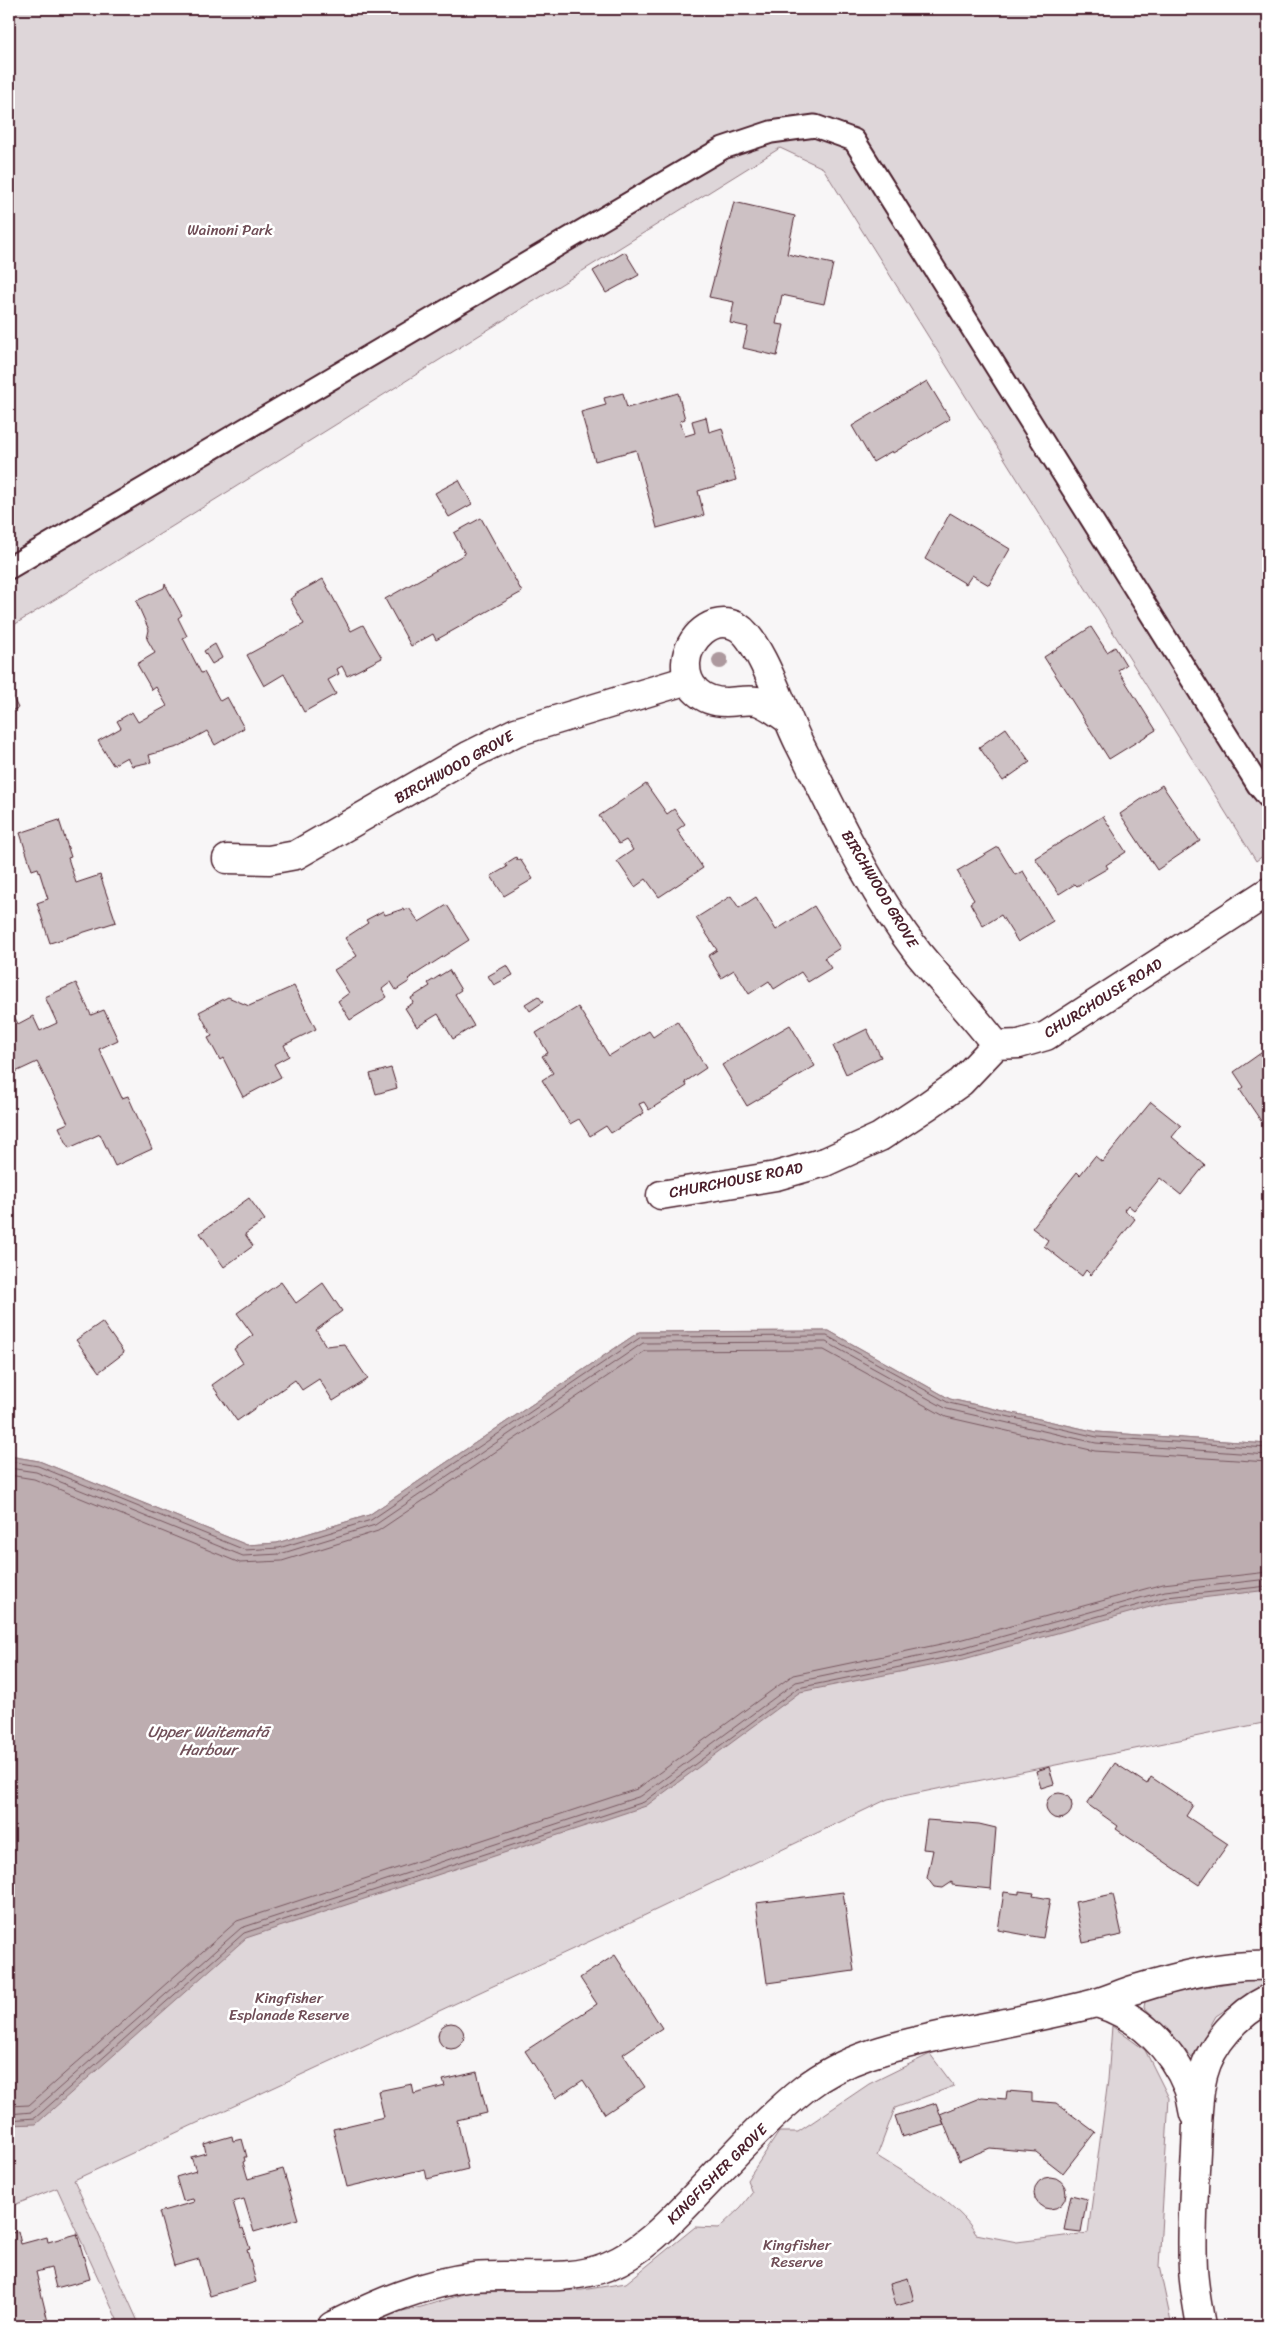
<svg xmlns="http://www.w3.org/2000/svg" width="1277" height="2335" viewBox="0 0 1277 2335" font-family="Sriracha,sans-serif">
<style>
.green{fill:#ded6d9;stroke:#947a82}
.water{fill:#bdadb0;stroke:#8f747b}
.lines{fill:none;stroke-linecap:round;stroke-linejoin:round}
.shore{stroke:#785860;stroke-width:1}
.building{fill:#cdc1c4;stroke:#4a1f2b}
.service-casing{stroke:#4a1f2b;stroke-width:25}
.minor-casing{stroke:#4a1f2b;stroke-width:31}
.service{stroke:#fff;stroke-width:21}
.minor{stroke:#fff;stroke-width:28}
.tree{fill:#ad999e}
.labels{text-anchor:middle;stroke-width:5;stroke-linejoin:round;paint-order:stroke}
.park-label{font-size:15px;fill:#6f4d56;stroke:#fff}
.street-label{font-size:15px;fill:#4a1f2b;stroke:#fff}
.water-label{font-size:16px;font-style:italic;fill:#72515a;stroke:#fff}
</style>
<rect width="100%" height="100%" fill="#f8f6f7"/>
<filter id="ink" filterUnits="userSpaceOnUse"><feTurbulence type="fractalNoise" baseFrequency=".02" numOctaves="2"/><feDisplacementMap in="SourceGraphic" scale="10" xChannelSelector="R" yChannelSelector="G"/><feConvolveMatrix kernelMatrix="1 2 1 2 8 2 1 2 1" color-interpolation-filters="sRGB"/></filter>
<g filter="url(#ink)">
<!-- green -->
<g class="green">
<path d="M9 9H1268V852L1256 861 823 168 780 148 9 628Z"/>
<path d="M829 1331 950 1399 1097 1432 1268 1444V1722L888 1799 614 1930 74 2180 140 2326H120L57 2188 9 2207V1456L39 1461 247 1545 277 1543 369 1515 639 1332Z"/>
<path d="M1253 1979 1268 1982V1986L1250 1994 1216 2016 1192 2058 1167 2029 1144 2007 1146 1997Z"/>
<path d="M1112 2026 1145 2050 1169 2098 1159 2266 1172 2326H352L360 2320 421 2307 471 2292 582 2290 626 2283 695 2227 719 2228 741 2207 752 2193 747 2180 779 2132H798L869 2084 930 2054 954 2086 895 2108 877 2156C907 2175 959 2203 976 2234L1017 2242 1088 2233 1108 2080Z"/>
</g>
<!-- water -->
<path class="water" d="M829 1331 950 1399 1097 1432 1268 1444V1590L1168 1602 964 1659 800 1692 646 1806 246 1938 36 2124 9 2125V1456L39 1461 247 1545 277 1543 369 1515 639 1332Z"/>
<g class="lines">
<!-- shore -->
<g class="shore">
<path d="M9 1461 38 1466 245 1550 279 1548 371 1520 641 1337 827 1336 949 1403 1097 1437 1268 1448"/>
<path d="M9 1468 36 1472 243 1556 280 1554 375 1525 643 1343 826 1342 947 1409 1096 1443 1268 1455"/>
<path d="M9 1475 34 1479 240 1563 282 1561 378 1531 645 1351 824 1350 946 1417 1095 1451 1268 1462"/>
<path d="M9 2106 29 2105 237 1921 637 1789 793 1675 960 1640 1163 1584 1268 1572"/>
<path d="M9 2114 32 2112 241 1928 641 1796 796 1682 961 1648 1165 1591 1268 1579"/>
<path d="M9 2120 35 2118 244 1933 644 1802 798 1688 963 1654 1167 1597 1268 1586"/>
</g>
</g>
<!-- building -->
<g class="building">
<path d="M734 202 795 216 787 254 833 264 824 304 782 295 776 324 784 325 777 356 743 348 748 327 730 323 734 302 709 297Z"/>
<path d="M625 252 639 275 606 293 593 271Z"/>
<path d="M927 381 950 419 893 453 892 451 873 462 852 426Z"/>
<path d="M623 393 627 408 678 393 685 419 680 421 685 436 695 433 692 421 706 417 709 432 722 428 736 480 698 491 704 515 657 528 636 450 595 461 581 412 606 405 604 398Z"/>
<path d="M459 480 472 504 449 517 435 493Z"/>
<path d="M950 513 1010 549 989 585 972 575 966 584 925 559Z"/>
<path d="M481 518 522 592 436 640 433 634 411 646 385 599 465 554 454 533Z"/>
<path d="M323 579 351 631 363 625 382 658 347 676 342 666 337 669 339 674 328 680 336 694 304 712 284 674 264 686 247 655 304 624 290 599 296 595 295 594Z"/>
<path d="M165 584 182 615 178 618 187 636 183 638 201 673 204 672 220 701 227 697 244 728 215 745 207 731 178 747 149 755 151 762 132 766 127 757 113 765 98 741 121 728 117 721 132 712 138 722 167 706 156 687 152 690 137 664 155 653 147 639 149 630 136 601 164 588Z"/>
<path d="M1091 627 1107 652 1115 647 1126 665 1118 670 1156 730 1109 759 1044 657Z"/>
<path d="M215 644 222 658 212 664 204 651Z"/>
<path d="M9 690 18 708 9 712Z"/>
<path d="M1006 728 1030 762 1003 781 979 747Z"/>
<path d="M646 784 667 814 674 809 685 824 677 830 703 868 659 897 646 879 635 887 617 861 633 850 626 840 619 844 599 816Z"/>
<path d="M1162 785 1200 841 1157 870 1120 814Z"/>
<path d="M1103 816 1126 852 1106 865 1108 868 1077 886 1075 884 1059 894 1035 858Z"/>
<path d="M59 820 71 857 68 858 76 883 100 875 116 922 50 943 37 903 48 899 38 868 32 870 20 833Z"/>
<path d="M998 847 1015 875 1023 871 1053 921 1018 942 1001 915 983 926 970 903 974 900 957 871Z"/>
<path d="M516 857 517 860 520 859 533 879 504 896 491 876 507 867 505 864Z"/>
<path d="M731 896 739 908 756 897 776 930 814 906 840 948 824 958 831 968 808 982 801 972 774 989 769 981 749 994 734 970 721 978 708 956 717 950 696 918Z"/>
<path d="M447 905 469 940 408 979 410 981 396 990 391 982 382 989 387 997 350 1020 338 1001 349 993 334 970 357 956 345 938 368 923 366 920 383 911 385 915 403 909 404 911 409 908 419 922Z"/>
<path d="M507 965 513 975 494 985 488 976Z"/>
<path d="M449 970 461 990 455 994 474 1026 453 1039 438 1014 417 1027 405 1008 413 1003 411 998 430 986 428 983Z"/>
<path d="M76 983 91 1015 104 1010 118 1040 99 1049 122 1098 128 1096 152 1149 115 1166 100 1134 69 1148 59 1127 68 1123 37 1062 9 1075V1014L12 1012 18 1024 33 1016 40 1031 57 1023 45 997Z"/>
<path d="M294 986 316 1029 284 1045 289 1056 274 1064 281 1077 243 1097 223 1058 220 1060 208 1038 212 1036 199 1012 228 997 249 1006Z"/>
<path d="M538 996 543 1002 530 1011 525 1004Z"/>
<path d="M578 1007 609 1056 649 1031 653 1037 677 1021 706 1068 685 1082 687 1086 649 1110 644 1102 639 1104 644 1113 611 1133 606 1126 590 1136 579 1119 570 1124 542 1080 553 1073 542 1056 548 1053 536 1033Z"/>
<path d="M790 1025 815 1066 747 1106 722 1065Z"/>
<path d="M867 1029 881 1057 846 1074 833 1046Z"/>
<path d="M1268 1048V1118L1261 1121 1240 1090 1244 1087 1234 1072Z"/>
<path d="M391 1068 397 1088 376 1094 370 1074Z"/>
<path d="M1151 1102 1181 1126 1172 1137 1205 1165 1181 1195 1160 1178 1134 1210 1128 1205 1124 1210 1135 1219 1091 1275 1086 1270 1082 1276 1044 1246 1048 1240 1032 1228 1077 1172 1080 1175 1095 1156 1102 1162Z"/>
<path d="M249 1198 265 1220 245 1234 253 1246 224 1267 200 1233Z"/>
<path d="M281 1282 296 1303 323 1283 342 1311 316 1330 326 1346 344 1344 368 1379 333 1401 319 1379 302 1390 295 1380 237 1421 212 1385 243 1363 234 1349 253 1335 237 1313Z"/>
<path d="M102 1322 124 1353 99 1372 76 1340Z"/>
<path d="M1115 1763 1147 1784 1151 1777 1193 1805 1186 1816 1228 1844 1199 1885 1116 1829 1118 1826 1087 1804Z"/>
<path d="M1049 1767 1054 1784 1041 1788 1036 1771Z"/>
<circle cx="1059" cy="1806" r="13"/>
<path d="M927 1820 979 1824 996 1828 991 1889 952 1885V1882L943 1888 934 1887 927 1878 933 1850 923 1849Z"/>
<path d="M1019 1891 1034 1893 1033 1896 1050 1899 1043 1938 998 1930 1004 1892 1019 1894Z"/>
<path d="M843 1892 854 1971 767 1983 756 1903Z"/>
<path d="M1113 1894 1122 1935 1083 1943 1075 1902Z"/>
<path d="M615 1955 662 2028 623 2054 645 2087 605 2114 583 2080 556 2098 525 2051 597 2004 580 1978Z"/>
<circle cx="451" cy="2036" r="13"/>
<path d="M477 2072 487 2113 457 2120 468 2169 427 2179 425 2169 347 2187 333 2129 384 2117 378 2091 412 2084 414 2094 445 2086 443 2080Z"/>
<path d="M1007 2091 1032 2093V2101L1056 2103 1095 2132 1063 2173 1036 2152 990 2148 959 2161 940 2114 982 2097 1006 2099Z"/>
<path d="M936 2103 944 2125 902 2137 895 2116Z"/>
<path d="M232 2136 233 2141 242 2139 247 2157H244L245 2161 243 2162 248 2179 283 2169 298 2219 254 2232 244 2199 233 2202 241 2229 243 2228 250 2249 247 2250 256 2282 210 2296 199 2259 174 2266 159 2212 194 2202 193 2199 183 2201 176 2177 196 2171 191 2157 206 2153 204 2144Z"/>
<circle cx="1050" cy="2193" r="16"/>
<path d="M1071 2195 1087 2199 1081 2232 1064 2230Z"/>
<path d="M18 2231 21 2244 47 2237 48 2242 77 2234 90 2279 56 2288 51 2268 36 2272 49 2326H9V2234Z"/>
<path d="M908 2278 914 2301 896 2306 890 2283Z"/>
</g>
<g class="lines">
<!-- service casing -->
<g class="service-casing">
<path id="service" d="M9 568 723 148 771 132 815 126 854 140 1258 785 1268 797"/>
</g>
<!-- minor casing -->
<g class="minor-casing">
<g id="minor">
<path d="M786 718C777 712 767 704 757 701 747 699 736 702 726 702 703 702 685 688 686 663 687 639 713 613 738 627 761 641 785 716 799 743 835 814 869 889 918 953 943 984 972 1013 996 1045"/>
<path d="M227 859 269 860 296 855 470 755 516 732 688 680"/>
<path d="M661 1195 776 1176 825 1162 880 1137 927 1106 961 1082 996 1045 1019 1044 1046 1036 1268 892"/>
<path d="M1097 2003C1138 2015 1172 2048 1188 2088 1191 2096 1192 2106 1194 2114"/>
<path d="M332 2326C378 2303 423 2283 474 2277 518 2273 567 2283 608 2266 642 2252 668 2224 693 2198 729 2161 764 2121 804 2089 845 2057 894 2046 944 2035 994 2025 1046 2016 1096 2003 1110 1999 1122 1993 1136 1989 1178 1976 1224 1964 1268 1966"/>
<path d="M1201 2326C1198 2308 1194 2288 1193 2269 1191 2230 1194 2191 1196 2151 1197 2127 1197 2099 1203 2075 1211 2043 1239 2013 1268 1999"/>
</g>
</g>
<!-- service -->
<use href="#service" class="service"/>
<!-- minor -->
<use href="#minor" class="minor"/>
</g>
<!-- trees -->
<circle class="tree" cx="720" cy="661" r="8"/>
</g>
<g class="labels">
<!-- park labels -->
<g class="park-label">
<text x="230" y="235">Wainoni Park</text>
<text x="289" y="2003">Kingfisher<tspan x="289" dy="17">Esplanade Reserve</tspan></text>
<text x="797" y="2250">Kingfisher<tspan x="797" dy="17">Reserve</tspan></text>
</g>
<!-- street labels -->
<g class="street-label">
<text transform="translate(454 767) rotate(-29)" y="5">BIRCHWOOD GROVE</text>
<text transform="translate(880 889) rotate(59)" y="5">BIRCHWOOD GROVE</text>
<text transform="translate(1103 998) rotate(-32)" y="5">CHURCHOUSE ROAD</text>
<text transform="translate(736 1180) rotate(-11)" y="5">CHURCHOUSE ROAD</text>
<text transform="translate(717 2174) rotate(-45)" y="5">KINGFISHER GROVE</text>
</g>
<!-- water labels -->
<g class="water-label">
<text x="208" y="1737">Upper Waitematā<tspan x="208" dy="18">Harbour</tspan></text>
</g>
</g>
<!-- margin -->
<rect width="1277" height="2335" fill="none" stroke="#fff" stroke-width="30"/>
<rect x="15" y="15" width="1247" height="2305" fill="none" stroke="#4a1f2b" stroke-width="2" filter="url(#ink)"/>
</svg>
